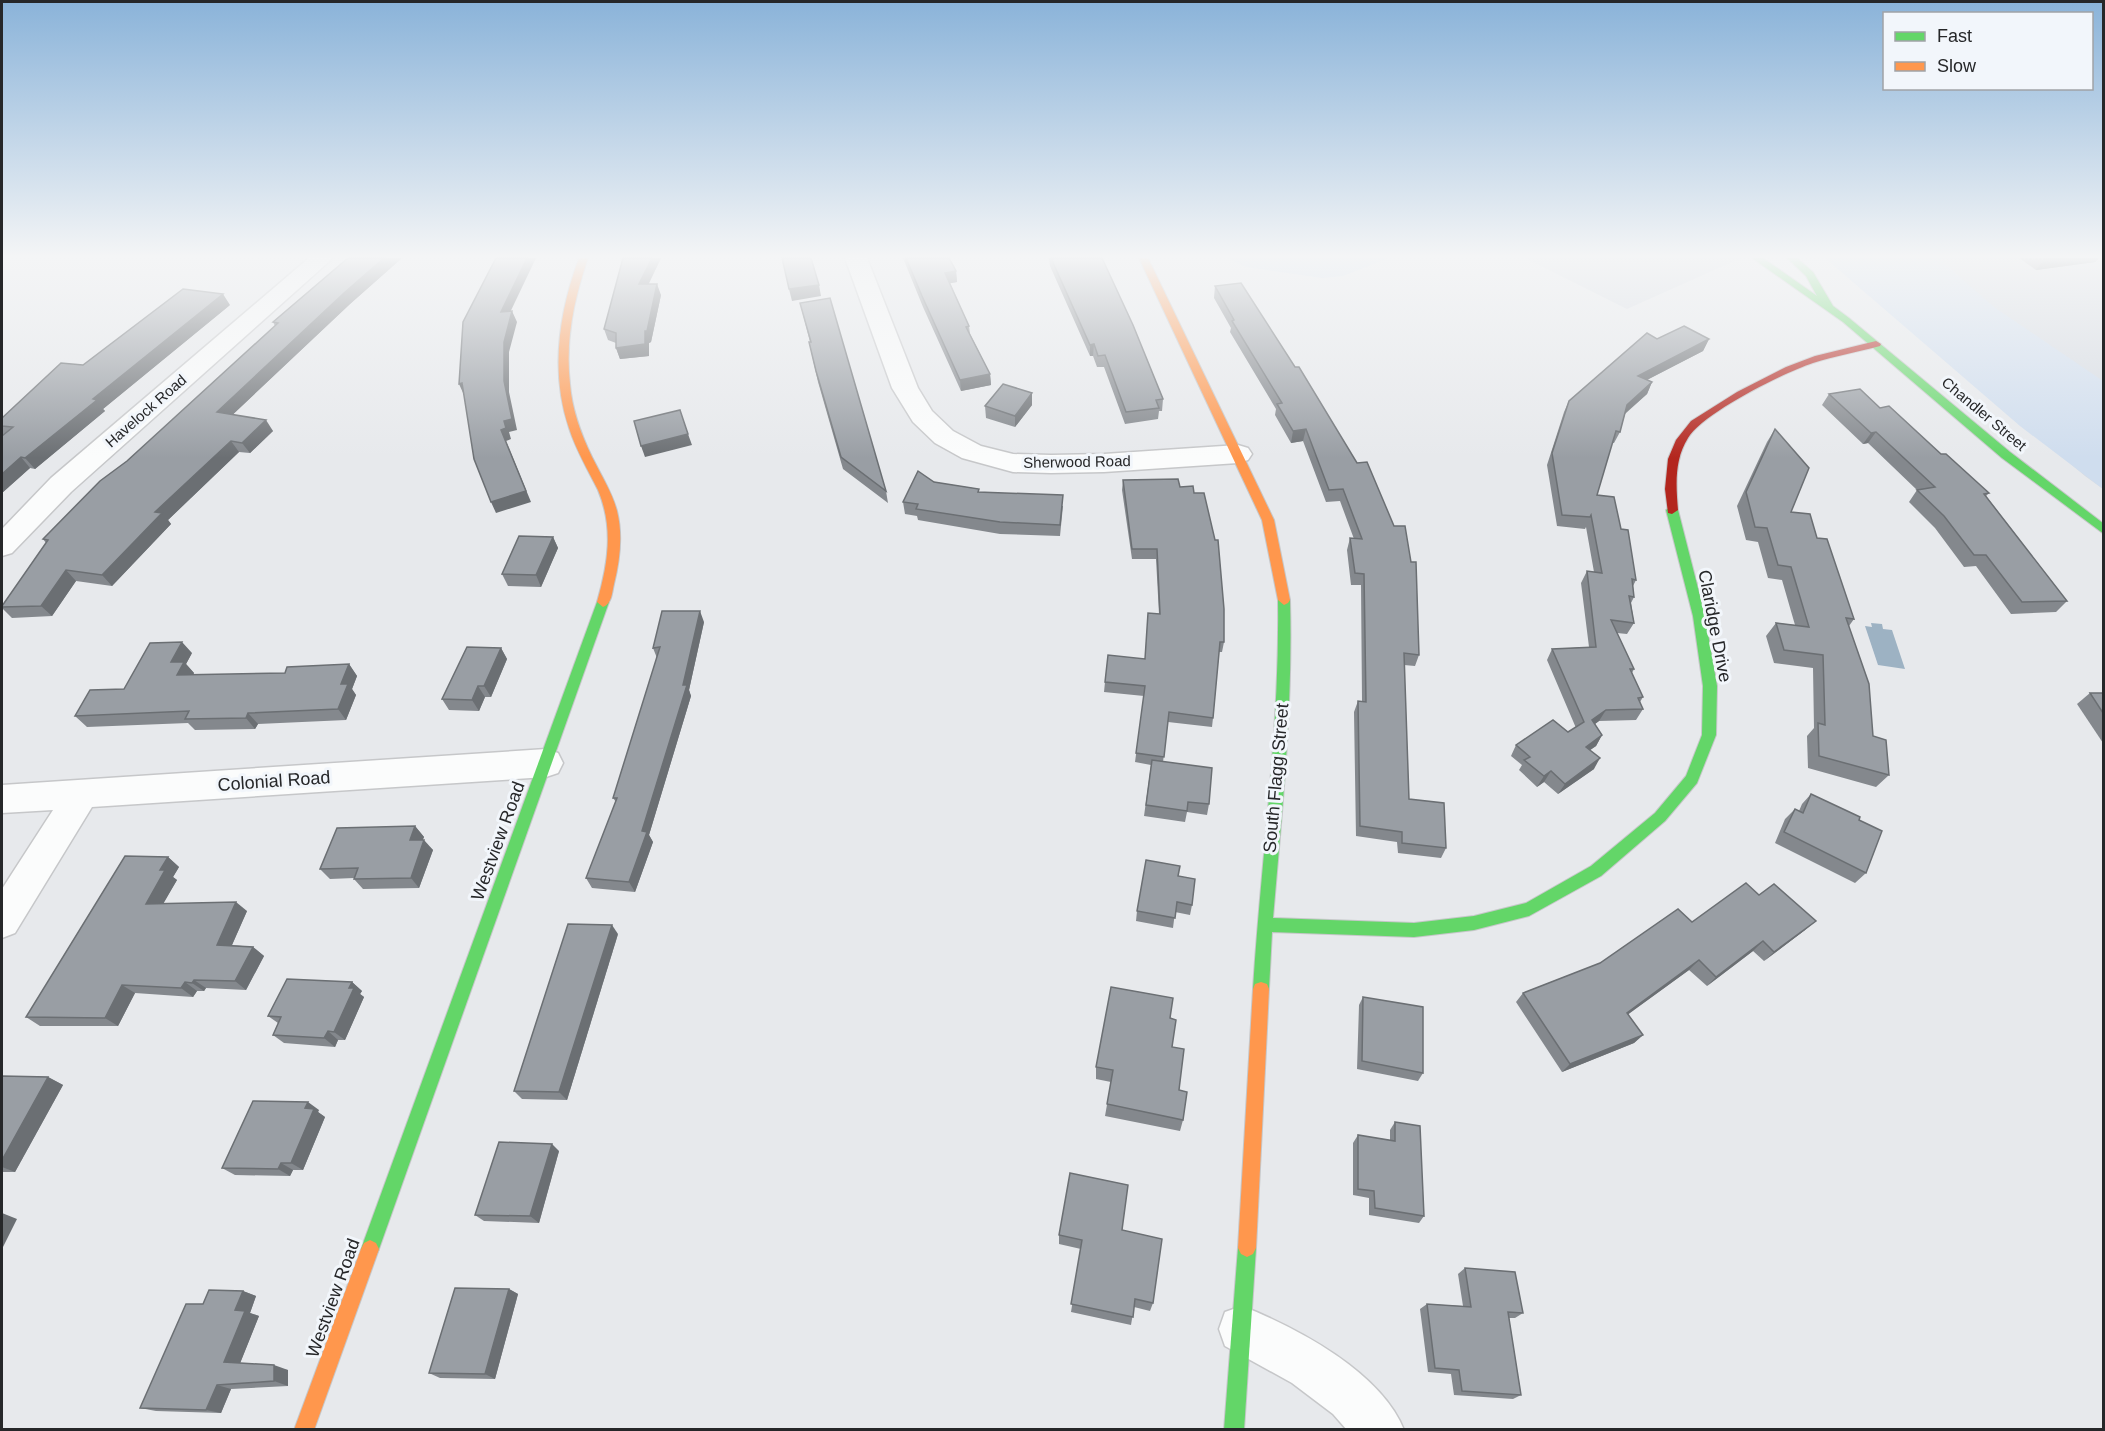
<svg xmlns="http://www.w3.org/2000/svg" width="2105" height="1431" viewBox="0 0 2105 1431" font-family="Helvetica,sans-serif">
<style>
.built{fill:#d6dbe2}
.green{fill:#cfddee}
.water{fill:#9db2c3}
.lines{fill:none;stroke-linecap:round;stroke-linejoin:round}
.street-casing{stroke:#c6c7c9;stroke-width:3}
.fast-casing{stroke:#c6c7c9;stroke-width:2}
.slow-casing{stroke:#c6c7c9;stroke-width:2}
.jam-casing{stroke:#c6c7c9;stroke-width:2}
.street{fill:#fbfcfc;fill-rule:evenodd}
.fast{fill:#63d668;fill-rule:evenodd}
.slow{fill:#ff974d;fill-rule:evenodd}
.jam{fill:#b3261e;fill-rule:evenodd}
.wall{fill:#84888d}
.shaded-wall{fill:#6b6f73}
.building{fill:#999ea4;stroke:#6b6f73;stroke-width:1.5}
.labels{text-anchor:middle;stroke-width:6;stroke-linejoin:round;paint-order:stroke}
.far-street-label{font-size:15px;fill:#262729;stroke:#f2f6fb}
.street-label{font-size:18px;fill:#262729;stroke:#f2f6fb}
</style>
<rect width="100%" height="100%" fill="#e7e9ec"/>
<!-- built -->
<g class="built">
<path d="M1525 258H1741L1627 309Z"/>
<path d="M1825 258H2103V489L2085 476Z"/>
</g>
<!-- green -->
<g class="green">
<path d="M1227 258H1389L1343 276 1322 278 1246 267Z"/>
<path d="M1825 258H1938L1994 307 2103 381V489L2020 426Z"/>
</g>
<!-- water -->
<path class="water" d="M1871 623 1882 624 1883 629 1892 630 1905 669 1878 665 1865 626 1872 627Z"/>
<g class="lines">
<!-- street casing -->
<g class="street-casing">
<g id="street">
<path d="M309 258H333L71 492 12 553 2 556V529L51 478Z"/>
<path d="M845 258H867L918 388 932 411 953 431 981 446 1013 454 1051 455 1104 454 1238 445 1248 448 1252 454 1248 460 1238 463 1104 472 1051 473 1013 472 962 458 935 443 913 422 892 388Z"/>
<path d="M546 749 558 753 563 763 558 773 546 777 92 807 15 933 2 938V889L53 810 2 813V785Z"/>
<path d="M1242 1306C1297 1328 1381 1372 1404 1430H1347L1333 1414 1292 1383 1225 1346 1219 1329 1225 1312Z"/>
</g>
</g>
<!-- fast casing -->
<g class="fast-casing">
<g id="fast">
<path d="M1752 258H1763L1817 296 1806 276 1787 258H1797L1813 272 1833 306 1849 318 2010 452 2104 524V534L2002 458 1843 322Z"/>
<path d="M1672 506 1678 510 1705 616 1717 686 1716 735 1697 783 1665 821 1601 876 1529 916 1474 930 1414 937 1272 932 1269 989 1267 994 1261 996 1255 994 1253 989C1261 860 1280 730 1278 600L1280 597 1284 595 1290 600C1293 707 1282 812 1273 918L1414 923 1474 916 1526 903 1591 866 1655 813 1686 776 1702 735 1703 686 1693 616 1666 510Z"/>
<path d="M603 597 609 602 379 1249 376 1255 370 1258 364 1255 361 1249 597 602Z"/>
<path d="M1247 1239 1253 1242 1256 1248 1244 1430H1224L1238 1248 1241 1242Z"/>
</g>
</g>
<!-- slow casing -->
<g class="slow-casing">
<g id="slow">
<path d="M579 258H588C574 299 565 340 570 384 572 410 581 434 592 457 601 475 612 492 617 511 623 535 620 560 614 584 612 592 612 604 603 607L597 602C608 564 614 528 598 490 588 470 576 450 569 428 550 372 559 312 579 258Z"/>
<path d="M1139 258H1148L1274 520 1290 600 1288 603 1284 605 1278 600 1262 520Z"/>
<path d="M1261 982 1267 984 1269 989 1256 1248 1253 1254 1247 1257 1241 1254 1238 1248 1253 989 1255 984Z"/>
<path d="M370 1240 376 1243 379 1249 314 1430H294L361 1249 364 1243Z"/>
</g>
</g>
<!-- jam casing -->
<g class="jam-casing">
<path id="jam" d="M1876 341 1881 344 1880 346C1857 352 1835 356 1813 363 1783 373 1703 413 1688 438 1674 460 1676 486 1678 510L1672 514 1668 513 1665 489 1668 459 1676 440 1691 421 1737 392 1786 367 1815 356Z"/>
</g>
<!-- street -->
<use href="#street" class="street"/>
<!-- fast -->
<use href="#fast" class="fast"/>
<!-- slow -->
<use href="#slow" class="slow"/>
<!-- jam -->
<use href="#jam" class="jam"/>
</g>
<!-- wall -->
<g class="wall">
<path d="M348 258H402L350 304 233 414 273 431 250 453 239 452 168 520 171 524 112 586 76 581 52 616 12 618 2 608V606L46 543 43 539 127 461 275 326 273 322Z"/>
<path d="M623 258H661L648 284 661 295 651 342 649 343V356L620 359 616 348V343L608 340 604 329Z"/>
<path d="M903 258H949L956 271 957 282 950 283 969 326 970 334 990 374 991 385 961 391 923 307Z"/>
<path d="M1049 258H1102L1163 399 1162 411H1159L1158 419 1125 424 1104 367H1097L1093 356H1090L1050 266Z"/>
<path d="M2019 258H2099L2095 262 2036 270Z"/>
<path d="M1215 286 1295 367 1419 655 1415 666 1404 665 1409 799 1446 848 1441 858 1398 853 1397 842 1356 836 1354 712 1358 701H1362L1361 585H1351L1347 550 1350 538 1354 539 1340 501 1326 502 1303 441 1291 443 1275 415 1276 409 1230 332 1231 328 1214 298Z"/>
<path d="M800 303 886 491 888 503 843 469 818 382 809 342H810Z"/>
<path d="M230 305 103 409 105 411 35 469 30 468 2 493V418L83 365Z"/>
<path d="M1657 339H1709L1703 351 1647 380 1652 382 1647 394 1625 414 1620 432 1614 443H1612L1597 495 1621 529 1636 580 1633 586 1634 597 1631 603 1634 623 1627 634 1617 633 1634 669 1632 673 1643 697 1640 702 1643 709 1636 720 1599 721 1595 724 1602 735 1596 746 1590 750 1594 769 1558 794 1544 782 1537 787 1519 770 1522 765 1511 756 1516 745 1568 732 1576 728 1547 660 1552 649 1589 647 1581 583 1587 571 1594 572 1586 527 1585 529 1557 526 1547 465 1564 412 1569 401Z"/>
<path d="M1032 393V405L1015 427 986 418 985 406Z"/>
<path d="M1829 394 1880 408 1941 454 1989 493 1986 496 2067 601 2056 612 2011 614 1976 566 1964 567 1935 528 1909 502 1917 490 1868 443 1863 444 1822 405Z"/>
<path d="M1775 429 1791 512 1817 538 1854 619 1849 626 1873 736 1889 775 1876 787 1808 768 1807 736 1814 728 1813 668 1774 663 1766 636 1776 623 1795 625 1782 580 1768 578 1758 542 1746 540 1737 506 1767 442Z"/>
<path d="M1123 480 1180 487 1224 642 1222 652H1219L1213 718 1212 727 1168 722 1163 762 1209 804 1207 815 1187 812 1185 822 1144 816 1151 765 1135 762 1144 696 1104 692 1105 682 1145 659 1159 614 1156 559H1132L1122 490Z"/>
<path d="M934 482 979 489V492L1063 506 1060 536 1000 534 918 520 917 516 905 514 903 502Z"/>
<path d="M553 537 558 548 541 587 508 586 502 574Z"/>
<path d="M704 622 689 690 691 696 649 835 653 842 635 892 592 888 586 878 616 802 613 798 657 658 653 648Z"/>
<path d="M501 648 507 659 491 697H485L479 711 449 710 442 699Z"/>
<path d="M192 653 186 664 194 673 193 675 285 673 349 664 357 676 352 689 356 695 346 720 258 724 255 729 195 730 188 723 87 727 75 716 124 689Z"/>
<path d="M2090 693H2103V743L2077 704Z"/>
<path d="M1811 794 1859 820 1866 873 1855 883 1775 843 1785 819 1795 809 1799 811 1802 804Z"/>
<path d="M415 826 424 837 422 840 433 850 419 888 363 889 354 879V878L330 879 320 869Z"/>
<path d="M168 857 179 867 173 877 177 880 163 903 247 911 232 945 253 947 264 956 246 990 206 988 204 991H197L193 997 135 993 118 1026H40L26 1017Z"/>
<path d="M1178 876 1192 905 1190 915 1175 912 1173 928 1136 921 1137 911Z"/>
<path d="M1759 895 1805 930 1764 961 1753 951 1707 986 1689 970 1628 1014 1643 1035 1634 1043 1562 1072 1516 1002 1523 993 1600 963 1692 922Z"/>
<path d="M618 934 567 1100 522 1099 514 1091Z"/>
<path d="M352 982 362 991 360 994 364 997 345 1040H338L335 1047 284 1043 273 1035 278 1023 268 1016Z"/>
<path d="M1363 997 1423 1073 1418 1081 1357 1069 1359 1005Z"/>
<path d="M1170 1018 1172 1047 1183 1120 1180 1131 1105 1116 1111 1082 1096 1079V1067Z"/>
<path d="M2 1076 48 1077 63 1085 15 1172H2Z"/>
<path d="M319 1110 318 1112 325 1117 303 1170H293L290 1176 235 1175 222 1168Z"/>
<path d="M1395 1122 1424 1216 1419 1223 1369 1215V1198L1353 1195V1143L1358 1135 1390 1140V1130Z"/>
<path d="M559 1151 539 1223 484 1221 475 1215Z"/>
<path d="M1122 1230 1153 1303 1150 1311 1134 1307 1131 1325 1071 1312 1081 1249 1059 1244V1235Z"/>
<path d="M1465 1268 1523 1313 1515 1318H1509L1521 1395 1513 1399 1454 1395 1451 1374 1428 1372 1420 1309 1427 1304 1463 1306 1458 1274Z"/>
<path d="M509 1289 518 1294 495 1379 440 1378 429 1373Z"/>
<path d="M243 1291 256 1296 250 1313 259 1316 240 1363 288 1370V1386L231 1389 221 1413 156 1411 140 1408 203 1304Z"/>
</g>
<!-- shaded-wall -->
<g class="shaded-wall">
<path d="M384 258H402L350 304 225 422 217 412 344 293Z"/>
<path d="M527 258H536L505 323 501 312Z"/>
<path d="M652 258H661L643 296 639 284Z"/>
<path d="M2045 258H2099L2095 262 2036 270Z"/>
<path d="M956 271 957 282 946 284 945 273Z"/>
<path d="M657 284 661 295 651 342 649 343V356L620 359 616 348 645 331Z"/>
<path d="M819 285 821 296 792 301 789 289Z"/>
<path d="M223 294 230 305 103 409 105 411 35 469 25 458 93 399Z"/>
<path d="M512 311 517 322 509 352V392L517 430 509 432 511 439 506 441 531 502 496 513 491 502 501 430 504 421V342Z"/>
<path d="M1709 339 1703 351 1633 387 1638 376Z"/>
<path d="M1094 344 1093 356H1090V345Z"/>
<path d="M990 374 991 385 961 391 960 380Z"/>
<path d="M1652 382 1647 394 1622 416 1627 405Z"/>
<path d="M462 383 468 394 464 395 459 384Z"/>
<path d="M1032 393V405L1015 427V416Z"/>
<path d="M266 420 273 431 250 453 242 443Z"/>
<path d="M1306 429 1303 441 1291 443 1293 431Z"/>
<path d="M1876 432 1868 443 1863 444 1871 433Z"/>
<path d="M688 434 692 445 645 457 641 446Z"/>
<path d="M231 441 239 452 168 520 171 524 112 586 102 575 155 512Z"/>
<path d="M21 457 30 468 2 493V474Z"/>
<path d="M553 537 558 548 541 587 536 575Z"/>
<path d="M66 570 76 581 52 616 41 606Z"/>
<path d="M700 611 704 622 689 690 691 696 649 835 653 842 635 892 629 882 642 831 683 685Z"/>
<path d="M182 642 192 653 186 664 194 673 187 686 177 675 171 662Z"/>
<path d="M501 648 507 659 491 697 484 686Z"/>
<path d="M349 664 357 676 352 689 356 695 346 720 338 709 341 684Z"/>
<path d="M478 686 485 697 479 711 472 700Z"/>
<path d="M1606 710 1599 721 1585 731 1592 720Z"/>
<path d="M248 713 258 724 255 729 246 718Z"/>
<path d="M1602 735 1596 746 1580 757 1586 747Z"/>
<path d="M1600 758 1594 769 1558 794 1565 784Z"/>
<path d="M1551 771 1544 782 1537 787 1544 776Z"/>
<path d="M415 826 424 837 419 850 410 840Z"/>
<path d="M424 840 433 850 419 888 411 878Z"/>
<path d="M168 857 179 867 173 877 177 880 158 913 146 904 160 870Z"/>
<path d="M236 902 247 911 228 954 217 945Z"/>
<path d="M1816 921 1805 930 1764 961 1774 952Z"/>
<path d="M612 925 618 934 567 1100 559 1092Z"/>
<path d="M1763 941 1753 951 1707 986 1716 977Z"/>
<path d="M253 947 264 956 246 990 235 981Z"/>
<path d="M1699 960 1689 970 1619 1021 1627 1013Z"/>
<path d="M194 980 206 988 204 991 192 983Z"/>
<path d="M185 982 197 991 193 997 181 988Z"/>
<path d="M352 982 362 991 360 994 364 997 345 1040 334 1032Z"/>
<path d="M122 985 135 993 118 1026 105 1018Z"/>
<path d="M328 1031 338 1040 335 1047 324 1038Z"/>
<path d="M1643 1035 1634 1043 1562 1072 1570 1064Z"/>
<path d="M48 1077 63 1085 15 1172 2 1167V1160Z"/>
<path d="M308 1102 319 1110 318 1112 325 1117 303 1170 291 1163 305 1108Z"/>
<path d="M552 1144 559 1151 539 1223 530 1216Z"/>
<path d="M281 1163 293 1170 290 1176 278 1169Z"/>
<path d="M2 1213 17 1219 2 1249Z"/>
<path d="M509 1289 518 1294 495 1379 485 1374Z"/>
<path d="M243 1291 256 1296 250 1313 259 1316 239 1366 224 1362 235 1310Z"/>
<path d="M274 1365 288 1370V1386L274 1381Z"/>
<path d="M217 1385 231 1389 221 1413 206 1410Z"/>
</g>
<!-- building -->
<g class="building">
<path d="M348 258H384L344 293 217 412 266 420 242 443 231 441 155 512 162 513 102 575 66 570 41 606 2 607V606L48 540 43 539 100 481 127 461 278 323 273 322Z"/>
<path d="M496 258H527L501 312 512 311 504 342V381L512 419 504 421 506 428 501 430 526 491 491 502 474 459 462 383 459 384 463 322Z"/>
<path d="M623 258H652L639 284H657L647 331H645V344L616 348V333L604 329Z"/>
<path d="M782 258H811L819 285 789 289Z"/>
<path d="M906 258H949L956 271 945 273 969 326 966 327 990 374 960 380 922 296Z"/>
<path d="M1051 258H1102L1133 325 1163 399 1156 400 1159 408 1126 412 1105 355 1098 356 1094 344 1090 345Z"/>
<path d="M1241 283 1295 367H1299L1357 463 1367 462 1394 526H1405L1411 562H1416L1419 655 1404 653 1409 799 1444 803 1446 848 1402 843V832L1360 826 1358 701 1366 702 1364 574 1355 573 1350 538 1362 539 1343 489 1329 490 1306 429 1293 431 1277 404 1282 403 1232 321 1234 320 1215 286Z"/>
<path d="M183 289 223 294 93 399 97 400 25 458 21 457 2 474V436L13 427 2 426V418L61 363 83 365Z"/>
<path d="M830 298 886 491 841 457 816 371 809 342H811L800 303Z"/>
<path d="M1684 326 1709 339 1638 376 1652 382 1627 405 1620 432 1616 431 1597 495 1614 497 1621 529 1628 530 1636 580 1632 579 1634 597 1629 596 1634 623 1611 620 1634 669H1630L1643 697 1638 698 1643 709 1606 710 1592 720 1602 735 1586 747 1600 758 1565 784 1551 771 1544 776 1524 760 1530 757 1516 745 1553 720 1568 732 1584 722 1552 649 1596 647 1587 571 1602 573 1591 515 1590 517 1562 515 1552 453 1569 401 1647 333 1657 339Z"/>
<path d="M1003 384 1032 393 1015 416 985 406Z"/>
<path d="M1860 389 1880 408 1889 406 1941 454H1946L1989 493 1984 494 2067 601 2022 602 1986 555H1974L1944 516 1917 490 1935 487 1876 432 1871 433 1829 394Z"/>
<path d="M680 410 688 434 641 446 634 421Z"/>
<path d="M1775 429 1809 468 1791 512 1810 514 1817 538 1827 539 1854 619 1846 618 1869 684 1873 736 1886 740 1889 775 1819 756 1818 723 1825 725 1823 655 1784 650 1776 623 1809 627 1791 567 1778 565 1767 528 1755 527 1746 492Z"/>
<path d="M918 471 934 482 979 489 978 492 1063 495 1060 525 1000 522 916 509 918 504 903 502Z"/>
<path d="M1178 479 1180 487 1193 486 1194 493H1204L1215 540H1218L1224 609V642H1220L1213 718 1169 712 1164 757 1136 753 1145 686 1105 682 1108 655 1145 659 1148 613 1160 614 1157 549H1132L1123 480Z"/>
<path d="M519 536 553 537 536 575 502 574Z"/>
<path d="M662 611H700L683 685H687L642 831 647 832 629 882 586 878 617 798H613L660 647 653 648Z"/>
<path d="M182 642 171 662H184L177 675 285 673 287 667 349 664 341 684H348L338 709 248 713 246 718 185 719 189 711 75 716 90 690 124 689 150 643Z"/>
<path d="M467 647 501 648 484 686H478L472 700 442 699Z"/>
<path d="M2090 693H2103V713Z"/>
<path d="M1152 760 1212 768 1209 804 1188 802 1187 811 1146 805Z"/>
<path d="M1811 794 1860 817 1859 820 1882 831 1866 873 1784 832 1795 809 1803 813Z"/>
<path d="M415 826 410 840H424L411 878 354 879 358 868 320 869 337 828Z"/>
<path d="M125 856 168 857 160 870H165L146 904 236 902 217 945 253 947 235 981 194 980 192 983 185 982 181 988 122 985 105 1018 26 1017Z"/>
<path d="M1146 860 1180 866 1178 876 1195 879 1192 905 1177 902 1175 918 1137 911Z"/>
<path d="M1746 883 1759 895 1774 884 1816 921 1774 952 1763 941 1716 977 1699 960 1627 1013 1643 1035 1570 1064 1523 993 1600 963 1678 909 1692 922Z"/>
<path d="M568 924 612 925 559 1092 514 1091Z"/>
<path d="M287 979 352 982 349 988H354L334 1032 328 1031 324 1038 273 1035 281 1017 268 1016Z"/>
<path d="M1111 987 1173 998 1170 1018 1176 1020 1172 1047 1184 1049 1179 1090 1187 1092 1183 1120 1107 1104 1113 1070 1096 1067Z"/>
<path d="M1363 997 1423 1007V1073L1362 1061Z"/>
<path d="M2 1076 48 1077 2 1160Z"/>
<path d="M253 1101 308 1102 305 1108 314 1109 291 1163H281L278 1169 222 1168Z"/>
<path d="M1395 1122 1420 1126 1424 1216 1375 1208 1374 1191 1358 1189V1135L1395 1141Z"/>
<path d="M499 1142 552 1144 530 1216 475 1215Z"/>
<path d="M1070 1173 1128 1185 1122 1230 1162 1239 1153 1303 1135 1299 1133 1317 1071 1304 1082 1240 1059 1235Z"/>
<path d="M1465 1268 1515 1272 1523 1313 1508 1312 1521 1395 1462 1391 1459 1370 1435 1368 1427 1304 1471 1307Z"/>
<path d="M455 1288 509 1289 485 1374 429 1373Z"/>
<path d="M209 1290 243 1291 235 1310 245 1311 224 1362 274 1365V1381L217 1385 206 1410 140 1408 186 1304H203Z"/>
</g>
<!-- sky -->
<linearGradient id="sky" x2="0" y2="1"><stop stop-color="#8ab3d9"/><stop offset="0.56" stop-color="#f4f5f6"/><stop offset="1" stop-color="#f4f5f6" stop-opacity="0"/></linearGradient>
<rect width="2105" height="458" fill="url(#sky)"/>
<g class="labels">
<!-- far-street labels -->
<g class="far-street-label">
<text transform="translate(146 411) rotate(-41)" y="5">Havelock Road</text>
<text transform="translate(1984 414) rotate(40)" y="5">Chandler Street</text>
<text transform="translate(1077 462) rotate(-1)" y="5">Sherwood Road</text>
</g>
<!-- street labels -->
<g class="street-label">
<text transform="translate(1715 626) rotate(79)" y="6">Claridge Drive</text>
<text transform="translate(1276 778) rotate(-85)" y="6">South Flagg Street</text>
<text transform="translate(274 781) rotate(-4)" y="6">Colonial Road</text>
<text transform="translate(498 841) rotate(-70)" y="6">Westview Road</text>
<text transform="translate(333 1298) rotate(-70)" y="6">Westview Road</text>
</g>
</g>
<!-- border -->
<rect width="2105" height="1431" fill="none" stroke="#262729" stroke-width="6"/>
<!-- legend -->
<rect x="1883" y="12" width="210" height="78" fill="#f2f6fb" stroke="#a0a3a7" stroke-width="1.5"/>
<rect x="1895" y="32" width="30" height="9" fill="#63d668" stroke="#a0a3a7" stroke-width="1.5"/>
<text x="1937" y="42" font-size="18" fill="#262729">Fast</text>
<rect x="1895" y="62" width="30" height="9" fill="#ff974d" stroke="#a0a3a7" stroke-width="1.5"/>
<text x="1937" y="72" font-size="18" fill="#262729">Slow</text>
</svg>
